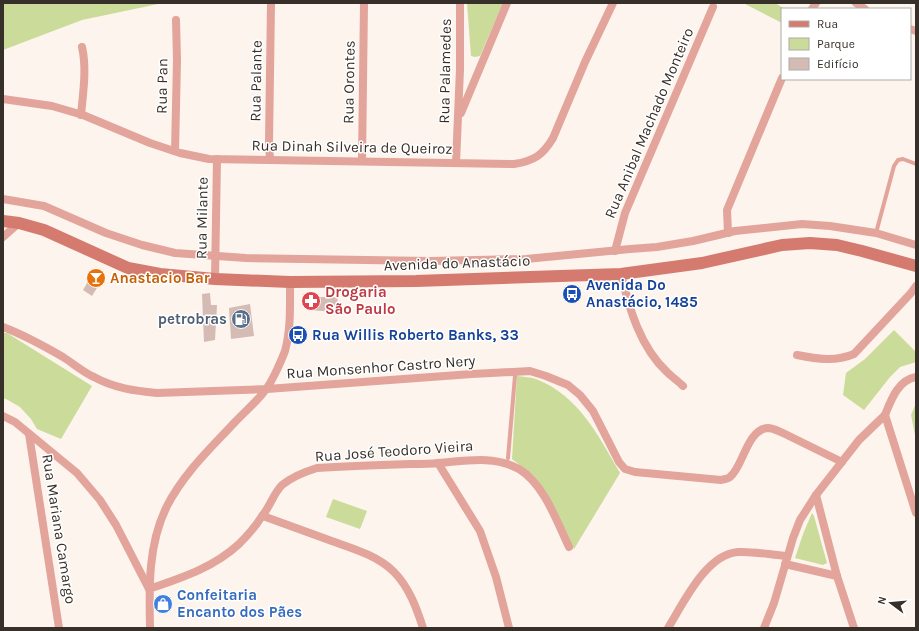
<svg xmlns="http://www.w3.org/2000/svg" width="919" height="631" viewBox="0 0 919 631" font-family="Karla,sans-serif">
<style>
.green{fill:#cbdb99}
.building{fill:#d4bbb3}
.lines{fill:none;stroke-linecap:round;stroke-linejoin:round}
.service{stroke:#e2a49b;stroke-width:4}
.minor{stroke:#e2a49b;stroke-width:8}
.secondary{stroke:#d47a6f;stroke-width:12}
.labels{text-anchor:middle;stroke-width:3;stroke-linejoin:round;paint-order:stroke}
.street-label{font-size:15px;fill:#372f29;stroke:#fff}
.food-label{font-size:15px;font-weight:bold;fill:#c56008;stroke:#fff;text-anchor:start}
.transit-label{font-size:15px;font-weight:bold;fill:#164399;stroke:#fff;text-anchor:start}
.health-label{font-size:15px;font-weight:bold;fill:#be3a42;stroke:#fff;text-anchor:start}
.service-label{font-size:15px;font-weight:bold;fill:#4e5e75;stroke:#fff;text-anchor:end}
.shop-label{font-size:15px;font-weight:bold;fill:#366cbe;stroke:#fff;text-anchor:start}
</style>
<rect width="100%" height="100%" fill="#fcf4ed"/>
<!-- green -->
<g class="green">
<path d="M3 3H163L82 20 3 50Z"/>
<path d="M467 3H503L480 56 475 57 471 56Z"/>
<path d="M743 3H775L785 9H782V23Z"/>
<path d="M894 330 916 352V362L900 367 890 377 864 410 843 395 846 373 865 359Z"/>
<path d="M3 333H7L92 386 61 439 37 429 31 419 20 407 8 400 3 398Z"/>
<path d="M517 376C523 377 530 377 536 379 579 396 598 435 620 473L574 549 543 488 534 476 512 459Z"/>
<path d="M916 403V440L911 415Z"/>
<path d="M333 499 367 511 360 529 326 517Z"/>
<path d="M812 513 814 516 827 563 823 565 795 558 803 534Z"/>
</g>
<!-- building -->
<g class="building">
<path d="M93 273 103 278 92 296 83 290Z"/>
<path d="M210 293 211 305H217L215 340 204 342 202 294Z"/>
<path d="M315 297H338L336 312 309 310 310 301Z"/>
<path d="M250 304 254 336 231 339 229 308Z"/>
</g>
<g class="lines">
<!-- service -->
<g class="service">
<path d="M876 233 894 166 898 160 903 159 916 164"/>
<path d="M508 458 515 376"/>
</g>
<!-- minor -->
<g class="minor">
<path d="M856 3 865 9"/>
<path d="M812 9 816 3"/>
<path d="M910 29 916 31"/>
<path d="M3 99 52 106 83 115 150 143 180 153 209 159 514 164C534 161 543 155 553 138L585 62 613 3"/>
<path d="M461 113 507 3"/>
<path d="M81 115C83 93 87 69 82 47"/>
<path d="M175 151 177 60 176 20"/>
<path d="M270 160 269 142 271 3"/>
<path d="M362 161 364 3"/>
<path d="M456 163 460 69V3"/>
<path d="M3 199 44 206 106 233 142 245 175 253 246 258 430 261 526 259 630 249 657 247 693 241 735 231 802 224 830 226 876 233 916 245"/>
<path d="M728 233 727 210 782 78"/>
<path d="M3 237 19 223"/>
<path d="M615 251 625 213 713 7"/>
<path d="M621 274C629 308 640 347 667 372 672 377 678 381 683 386"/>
<path d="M215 279 217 159"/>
<path d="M3 327C24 335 44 346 63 357 74 364 83 372 94 377 114 388 135 391 157 393L267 389 472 374 530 371 546 376 568 385 580 395 593 411 619 462 625 469 635 472 721 480C724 479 728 479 730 477 743 467 747 429 768 428 773 428 778 431 783 433L842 462"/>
<path d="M797 355C817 359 835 362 854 354L911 293 916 286"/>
<path d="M916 377C898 380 891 400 885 415L916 513"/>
<path d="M3 416 15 422 77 473 100 500 116 525 149 589"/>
<path d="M29 434 59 628"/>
<path d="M438 463 480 531 496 577 509 628"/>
<path d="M816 495 837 576 854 628"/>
<path d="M263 516C285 524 307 532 329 540 351 548 377 555 394 572 409 587 417 609 423 628"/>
<path d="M785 564 837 576"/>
<path d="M149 589C181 578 213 568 239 544 247 536 256 526 262 516 270 507 273 494 282 485 293 476 304 472 317 468 349 466 380 465 411 464 420 464 430 464 439 463 465 461 494 455 519 469 544 484 557 522 569 547"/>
<path d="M150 628C149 587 148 544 167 506 184 473 210 449 235 422 245 411 258 401 266 389 272 382 282 359 285 351 291 329 290 305 290 282"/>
<path d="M668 628C683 604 706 554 738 552 754 551 771 555 787 556"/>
<path d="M764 628 774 603 793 538 800 520 816 495 859 440 885 415"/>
</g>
<!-- secondary -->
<path class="secondary" d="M3 221 19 223 44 230 128 268 160 274 215 279 290 282 416 281 621 274 702 263 782 245 810 243 837 245 862 251 916 266"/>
</g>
<!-- icons -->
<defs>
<g id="bar-disc" transform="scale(1)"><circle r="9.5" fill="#e8710a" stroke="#fff"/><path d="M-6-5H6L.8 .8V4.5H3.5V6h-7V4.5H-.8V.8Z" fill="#fff"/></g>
<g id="bus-disc" transform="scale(1)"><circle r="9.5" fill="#1a4fb4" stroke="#fff"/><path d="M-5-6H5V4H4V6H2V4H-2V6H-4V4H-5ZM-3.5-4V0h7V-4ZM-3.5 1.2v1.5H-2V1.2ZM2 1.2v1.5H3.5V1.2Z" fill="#fff"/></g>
<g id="pharmacy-disc" transform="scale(1)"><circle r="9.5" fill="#e0444e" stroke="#fff"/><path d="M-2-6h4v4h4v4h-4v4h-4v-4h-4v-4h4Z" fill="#fff"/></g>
<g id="fuel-disc" transform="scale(1)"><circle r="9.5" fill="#5c6f8a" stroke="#fff"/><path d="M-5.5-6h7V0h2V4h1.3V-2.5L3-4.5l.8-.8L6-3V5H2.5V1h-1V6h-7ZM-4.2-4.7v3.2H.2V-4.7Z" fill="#fff"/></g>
<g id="shop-disc" transform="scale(1)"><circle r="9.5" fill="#3f7fe0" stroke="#fff"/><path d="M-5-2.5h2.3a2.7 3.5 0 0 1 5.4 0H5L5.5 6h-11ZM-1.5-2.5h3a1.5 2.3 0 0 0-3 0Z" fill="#fff"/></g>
</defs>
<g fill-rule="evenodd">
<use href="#bar-disc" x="96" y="278"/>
<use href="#bus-disc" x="572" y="294"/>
<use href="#pharmacy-disc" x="311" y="301"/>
<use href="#fuel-disc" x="241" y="319"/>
<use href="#bus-disc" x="298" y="335"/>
<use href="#shop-disc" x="163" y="604"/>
</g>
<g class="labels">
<!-- street labels -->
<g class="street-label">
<text transform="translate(445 71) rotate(-89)" y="5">Rua Palamedes</text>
<text transform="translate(256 81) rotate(-89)" y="5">Rua Palante</text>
<text transform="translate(349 82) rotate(-89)" y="5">Rua Orontes</text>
<text transform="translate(162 86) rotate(-89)" y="5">Rua Pan</text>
<text transform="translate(649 123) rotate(-67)" y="5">Rua Anibal Machado Monteiro</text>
<text transform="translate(352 147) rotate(1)" y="5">Rua Dinah Silveira de Queiroz</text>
<text transform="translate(202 218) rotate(-89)" y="5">Rua Milante</text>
<text transform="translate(457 263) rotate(-2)" y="5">Avenida do Anastácio</text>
<text transform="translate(381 367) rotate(-4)" y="5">Rua Monsenhor Castro Nery</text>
<text transform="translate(394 451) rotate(-4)" y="5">Rua José Teodoro Vieira</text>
<text transform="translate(59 529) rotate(81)" y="5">Rua Mariana Camargo</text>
</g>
<!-- food labels -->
<g class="food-label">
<text x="110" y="283">Anastacio Bar</text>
</g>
<!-- transit labels -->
<g class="transit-label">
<text x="586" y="290">Avenida Do<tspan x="586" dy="17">Anastácio, 1485</tspan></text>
<text x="312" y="340">Rua Willis Roberto Banks, 33</text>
</g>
<!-- health labels -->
<g class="health-label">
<text x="325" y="297">Drogaria<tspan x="325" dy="17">São Paulo</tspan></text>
</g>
<!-- service labels -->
<g class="service-label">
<text x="227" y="324">petrobras</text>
</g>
<!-- shop labels -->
<g class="shop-label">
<text x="177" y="600">Confeitaria<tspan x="177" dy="17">Encanto dos Pães</tspan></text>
</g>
</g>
<!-- border -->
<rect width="919" height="631" fill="none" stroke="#372f29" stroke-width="8"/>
<!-- legend -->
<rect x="781" y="8" width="130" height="72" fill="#ffffff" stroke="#afaca9"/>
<rect x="789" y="21" width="20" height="6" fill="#d47a6f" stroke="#afaca9"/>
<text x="817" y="28" font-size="12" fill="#372f29">Rua</text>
<rect x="789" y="38" width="20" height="12" fill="#cbdb99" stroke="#afaca9"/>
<text x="817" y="48" font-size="12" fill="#372f29">Parque</text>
<rect x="789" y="58" width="20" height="12" fill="#d4bbb3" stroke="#afaca9"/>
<text x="817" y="68" font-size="12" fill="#372f29">Edifício</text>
<!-- north arrow -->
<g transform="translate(891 603) rotate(286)" stroke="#ffffff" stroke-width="3" paint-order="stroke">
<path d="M0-3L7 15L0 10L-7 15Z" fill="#372f29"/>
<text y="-6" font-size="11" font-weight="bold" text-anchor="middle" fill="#372f29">N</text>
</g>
</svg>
